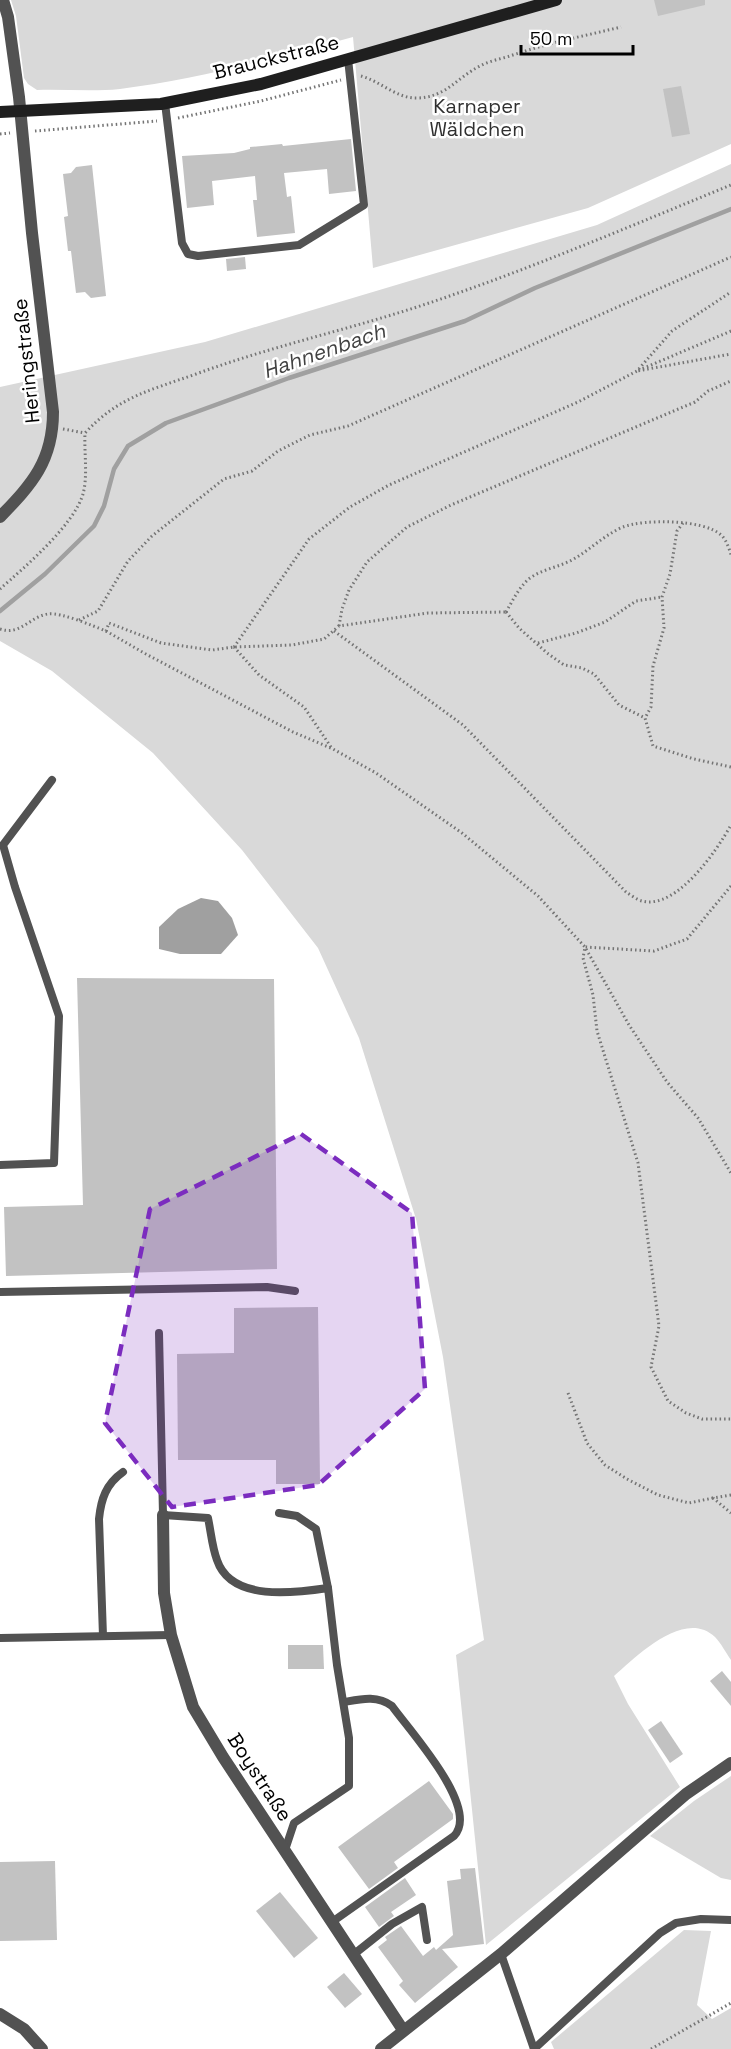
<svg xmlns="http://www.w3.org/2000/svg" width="731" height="2049" viewBox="0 0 731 2049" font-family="'Space Grotesk',sans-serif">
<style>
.green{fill:#d9d9d9}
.water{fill:#a0a0a0}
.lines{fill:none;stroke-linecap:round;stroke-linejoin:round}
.stream{stroke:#a0a0a0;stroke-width:4.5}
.building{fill:#c2c2c2}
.path{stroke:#747474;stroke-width:3;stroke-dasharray:1.5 3;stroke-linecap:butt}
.lane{stroke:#525252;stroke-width:8}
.street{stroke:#525252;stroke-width:12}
.secondary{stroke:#1f1f1f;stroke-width:12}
.marked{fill:#7b2cbf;fill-opacity:0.2;stroke:#7b2cbf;stroke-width:4.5;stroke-dasharray:12 8;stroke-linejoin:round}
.labels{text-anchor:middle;stroke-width:5;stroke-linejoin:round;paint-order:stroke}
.street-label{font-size:20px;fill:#000;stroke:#fff}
.park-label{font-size:20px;fill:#303030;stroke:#fff}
.water-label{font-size:21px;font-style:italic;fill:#414141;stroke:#fff}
</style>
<rect width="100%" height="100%" fill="#fff"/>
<!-- green -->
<g class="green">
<path d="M11 0H731V144L588 208 373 268 353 37C276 58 199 79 120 89 92 92 64 89 37 90L28 84 24 78 16 16Z"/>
<path d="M731 164V1660C726 1653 721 1643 715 1637 684 1608 636 1657 614 1676L628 1704 680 1787 486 1945 456 1655 484 1640 443 1357 416 1219 359 1038 318 948 242 850 153 753 52 671 0 641V387L205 342 597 225Z"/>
<path d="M731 1776V1880L721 1878 650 1836 694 1801Z"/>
<path d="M684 1930 711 1931 697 2005 712 2019 731 2008V2049H554L551 2042Z"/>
</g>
<!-- water -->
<path class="water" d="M201 898 218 901 232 918 238 935 221 954H180L159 949V927L178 909Z"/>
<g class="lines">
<!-- stream -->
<path class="stream" d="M0 611 45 574 94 526 104 506 114 469 128 446 166 423 289 378 465 321 535 288 731 209"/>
</g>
<!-- building -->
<g class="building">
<path d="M654 0H705V5L658 16Z"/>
<path d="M681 86 690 134 672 137 663 89Z"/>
<path d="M351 139 356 191 329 194 327 169 284 173 287 197 291 196 295 233 257 237 253 200H257L255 176 212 181 214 205 187 208 182 156 234 153 250 149V147L282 144 283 146Z"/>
<path d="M92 165 106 296 91 298 85 292 76 293 71 251H68L64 217 68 216 63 174 71 173 76 167Z"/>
<path d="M245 257 246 269 227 271 226 259Z"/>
<path d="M77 978 274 979 277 1269 6 1276 4 1207 83 1205Z"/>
<path d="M318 1307 320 1484H276V1460H178L177 1354 234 1353V1308Z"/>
<path d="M288 1645H323L324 1669H288Z"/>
<path d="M722 1671 731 1682V1706L710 1681Z"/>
<path d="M661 1721 683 1754 670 1763 648 1730Z"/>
<path d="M429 1781 453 1814V1819L394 1862 398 1868 369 1889 338 1847Z"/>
<path d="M55 1861 57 1940 0 1941V1862Z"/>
<path d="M475 1868 484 1944 442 1949 458 1967 415 2003 399 1985 403 1981 378 1947 387 1940 385 1937 401 1926 423 1956 434 1947 436 1950 453 1935 447 1881 461 1879 460 1869Z"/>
<path d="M405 1878 416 1895 391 1912 394 1916 379 1927 365 1907Z"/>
<path d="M280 1892 318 1938 294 1958 256 1911Z"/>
<path d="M344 1973 362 1994 345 2008 327 1987Z"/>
</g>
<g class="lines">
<!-- path -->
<g class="path">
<path d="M361 76C380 81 396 98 416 98 446 98 456 78 480 66 489 61 500 59 510 56 547 43 584 36 621 27"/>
<path d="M178 118 261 101 341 80"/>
<path d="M35 131 157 121"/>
<path d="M0 134 10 133"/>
<path d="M731 331 637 371 731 354"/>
<path d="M63 429 85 433"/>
<path d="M683 523 677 531 670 574 662 597 664 628 653 666 651 707 645 718 653 746 694 759 731 767"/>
<path d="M0 589C25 567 74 525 83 494 88 476 84 452 85 433 118 397 151 390 196 374 275 345 356 328 435 301 535 267 633 225 731 185"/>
<path d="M506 612C513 600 519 587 530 578 543 569 559 567 572 560 590 550 604 535 623 527 643 519 704 519 721 535 726 539 729 548 731 555"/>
<path d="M506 612 519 628 547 653 564 665 582 668 594 674 619 705 645 718"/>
<path d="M79 620 98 611 128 561 152 536 224 479 252 471 278 451 310 435 348 426 731 257"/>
<path d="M339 626 342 609 349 590 367 562 407 527 451 505 695 402 708 391 731 381"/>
<path d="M0 629C20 636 31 616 48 614 61 612 93 626 106 631L109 623 161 643 212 650 234 647 292 645 324 639 339 626 428 613 506 612"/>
<path d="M106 631 144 653 293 732 333 749 376 773 462 833 538 896 585 947 629 1025 667 1082 698 1118 731 1173"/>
<path d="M334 631 463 725 626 892C631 895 637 900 642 901 677 910 717 850 731 825"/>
<path d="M538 643 576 633 605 622 636 601 662 597"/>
<path d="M234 647 309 539 350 507 389 485 578 402 637 371 672 331 731 292"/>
<path d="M234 647 259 675 304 707 331 747"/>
<path d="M731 886 687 939 654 951 585 947 583 958 593 995 597 1031 638 1163 659 1326 651 1367 668 1401 686 1413 702 1419H731"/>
<path d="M568 1393 587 1443 605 1465 627 1479 658 1495 689 1503 713 1498"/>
<path d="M731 1495 713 1498 731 1513"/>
<path d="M651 2049 731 2003"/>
</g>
<!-- lane -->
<g class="lane">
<path d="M165 103 182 243 188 254 198 256 299 245 364 205 348 59"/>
<path d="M0 1165 54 1163 59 1016 15 887 3 845 52 780"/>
<path d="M0 1292 267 1287 295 1291"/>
<path d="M159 1333 163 1515 208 1518C211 1532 212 1547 217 1560 231 1602 295 1593 328 1588L337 1665 349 1738V1786L294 1823 285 1850"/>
<path d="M279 1513 297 1516 316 1529 328 1588"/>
<path d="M103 1636 99 1519C101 1499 106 1484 123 1472"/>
<path d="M0 1638 171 1635"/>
<path d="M332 1922 454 1836C481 1808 409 1730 392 1706 377 1695 361 1699 344 1702"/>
<path d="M501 1954 534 2049"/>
<path d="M353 1955 392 1924 422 1907 427 1940"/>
<path d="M534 2049 660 1933 676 1923 701 1919 731 1920"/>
</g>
<!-- street -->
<g class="street">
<path d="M0 517C32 484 53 461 53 412L32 233 19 97 8 17 3 0"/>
<path d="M163 1515 164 1593 171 1635 193 1707 223 1757 403 2030"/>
<path d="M0 2014 24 2029 42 2049"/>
<path d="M381 2049 501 1954 686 1794 731 1763"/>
</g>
<!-- secondary -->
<path class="secondary" d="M0 112 161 104 261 84 556 0"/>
</g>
<!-- marked area -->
<path class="marked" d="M301 1134 412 1213 425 1389 318 1485 172 1507 105 1423 150 1209Z"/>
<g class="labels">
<!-- street labels -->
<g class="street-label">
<text transform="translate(276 57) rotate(-14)" y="7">Brauckstraße</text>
<text transform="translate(26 361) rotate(-96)" y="7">Heringstraße</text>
<text transform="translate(260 1777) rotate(57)" y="7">Boystraße</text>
</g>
<!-- park labels -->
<g class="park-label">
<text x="477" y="113">Karnaper<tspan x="477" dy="23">Wäldchen</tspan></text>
</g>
<!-- water labels -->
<g class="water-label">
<text transform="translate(324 351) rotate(-19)" y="7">Hahnenbach</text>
</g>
</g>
<!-- scale -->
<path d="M521 45v9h112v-9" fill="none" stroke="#000000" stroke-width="3"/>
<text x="530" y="45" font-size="18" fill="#000000" stroke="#ffffff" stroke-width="4.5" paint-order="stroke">50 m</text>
</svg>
